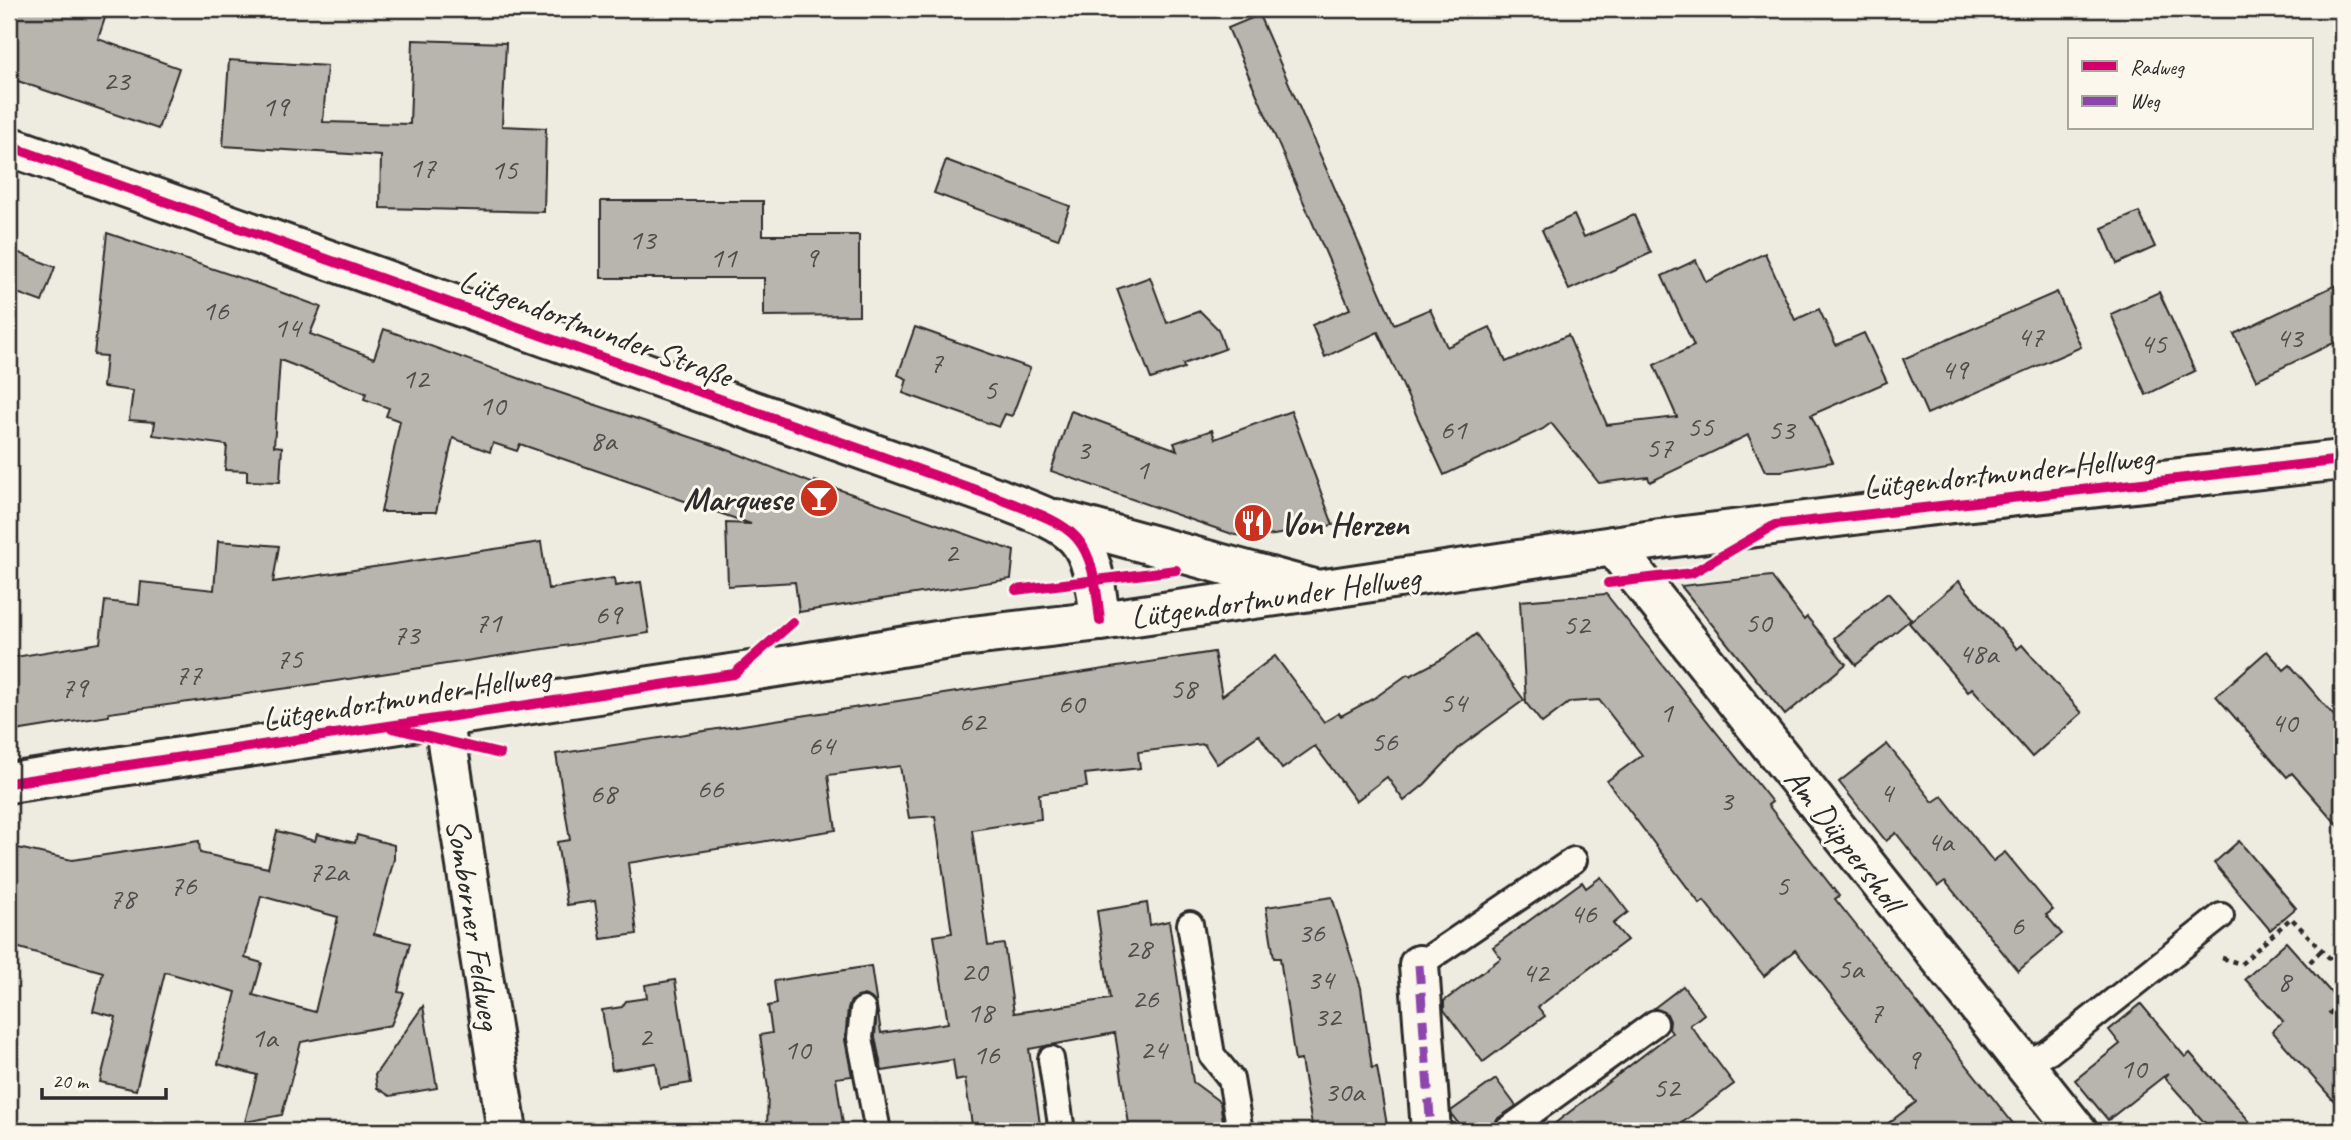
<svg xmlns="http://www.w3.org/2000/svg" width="2351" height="1140" viewBox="0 0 2351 1140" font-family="Caveat,sans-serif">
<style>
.building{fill:#b8b5ae;stroke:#2b2b2b;stroke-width:2;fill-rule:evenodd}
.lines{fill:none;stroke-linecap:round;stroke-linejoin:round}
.service-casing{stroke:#2b2b2b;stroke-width:30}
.minor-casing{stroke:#2b2b2b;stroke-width:44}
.tertiary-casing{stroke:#2b2b2b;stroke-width:44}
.secondary-casing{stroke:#2b2b2b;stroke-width:44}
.path{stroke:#2b2b2b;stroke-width:4.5;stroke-dasharray:5 5;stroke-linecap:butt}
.service{stroke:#fbf7ec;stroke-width:24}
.minor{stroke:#fbf7ec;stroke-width:38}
.tertiary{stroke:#fbf7ec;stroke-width:38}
.secondary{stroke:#fbf7ec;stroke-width:38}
.quiet{stroke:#8e44ad;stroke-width:9;stroke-dasharray:18 9;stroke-linecap:butt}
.cycleway-casing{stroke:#fbf7ec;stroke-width:15}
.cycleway{stroke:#d6006c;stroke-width:10}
.labels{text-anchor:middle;stroke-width:6;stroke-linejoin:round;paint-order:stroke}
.number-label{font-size:30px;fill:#4e4e4c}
.street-label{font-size:33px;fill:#2b2b2b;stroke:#fbf7ec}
.poi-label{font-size:33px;font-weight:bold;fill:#2b2b2b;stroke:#fbf7ec;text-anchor:end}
</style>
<rect width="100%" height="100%" fill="#eeebe0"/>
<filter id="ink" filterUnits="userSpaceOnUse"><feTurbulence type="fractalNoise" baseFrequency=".0143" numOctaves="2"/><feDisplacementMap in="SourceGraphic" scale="14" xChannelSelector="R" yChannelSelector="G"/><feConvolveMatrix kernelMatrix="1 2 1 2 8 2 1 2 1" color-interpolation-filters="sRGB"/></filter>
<g filter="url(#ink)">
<!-- building -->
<g class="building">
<path d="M9 9H108L98 39 179 68 158 129 9 78Z"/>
<path d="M1259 15 1394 324 1430 309 1447 347 1490 327 1506 362 1568 335 1607 425 1677 417 1654 365 1694 346 1662 276 1696 260 1706 282 1765 253 1795 320 1819 309 1836 345 1864 333 1887 382 1811 415 1833 462 1781 471H1765L1748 435 1650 482 1648 477 1599 483 1551 423 1543 429 1444 475 1378 332 1325 357 1312 325 1350 309 1228 28Z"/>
<path d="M413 40 506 43 502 126 546 128 544 212 380 208 381 156 223 146 229 60 327 66 323 122 410 124Z"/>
<path d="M946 160 1070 206 1058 239 934 193Z"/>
<path d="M601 201H763V235H859V315L764 316V278H601Z"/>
<path d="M2139 212 2155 247 2117 264 2102 228Z"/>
<path d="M1574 215 1584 237 1634 215 1651 253 1569 290 1542 230Z"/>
<path d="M107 233 264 286 321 307 310 334 374 358 384 329 540 386 723 448 814 484 815 481 1014 551 1011 579 799 612 795 582 728 586 726 523 751 524 520 444 517 451 493 443 490 452 453 438 436 512H381L400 421 386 416 389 408 364 399 366 393 280 360 274 446 282 447 280 482 247 481V471L225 470 227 445 153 435 155 422 129 420 133 391 103 387 106 356 94 355Z"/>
<path d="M9 249 55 267 42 302 9 290Z"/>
<path d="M1150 277 1167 323 1200 311 1218 329 1225 349 1183 364 1184 368 1151 379 1117 289Z"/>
<path d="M2342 282V339L2256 380 2234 334Z"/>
<path d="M2057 292 2081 347 1927 414 1903 359Z"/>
<path d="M2159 292 2195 371 2146 395 2111 314Z"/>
<path d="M915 327 1030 368 1012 416 1005 414 999 427 903 393 907 379 898 375Z"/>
<path d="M1071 411 1177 450 1174 443 1212 430 1215 439 1291 411 1333 525 1262 537 1235 535 1051 471Z"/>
<path d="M218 541 279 546 273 582 541 542 548 589 614 578 615 586 641 582 649 633 303 686 109 713V716L9 732V658L100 643 105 601 139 605 141 582 214 590Z"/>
<path d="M1771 576 1804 620 1807 617 1846 664 1785 715 1681 586Z"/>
<path d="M1959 581 2017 649 2022 645 2082 713 2032 757 1972 688 1968 692 1909 623Z"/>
<path d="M1888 593 1911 619 1856 665 1834 638Z"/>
<path d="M1606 594 1772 802 1768 805 1839 896 1835 899 2019 1131H1878L1916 1102 1795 950 1764 976 1704 901 1700 904 1607 781 1642 755 1599 700 1570 702 1542 723 1526 703 1520 601Z"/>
<path d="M1476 634 1524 700 1461 746 1425 784 1404 801 1387 777 1356 801 1315 746 1282 769 1259 735 1217 764 1204 744 1138 752 1140 768 1085 774 1087 787 1039 794 1041 819 972 830 988 946 1004 944 1014 1013 1110 999 1097 911 1147 903 1150 925 1169 921 1193 1082 1220 1102 1224 1128 1204 1131H1130L1115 1033 1029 1049 1041 1131H973L965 1079 956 1081 953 1060 882 1071 875 1037 877 1005 871 998 864 995 851 1001 848 1008 845 1040 852 1076 836 1078 844 1131H767L768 1088 760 1035 772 1033 768 1006 777 1004 774 981 871 966 881 1033 948 1023 934 936 952 933 935 816 909 818 900 766 828 775 836 830 628 863 637 934 601 939 595 901 567 905 557 842 570 840 556 754 1214 652 1222 696 1275 656 1324 722 1339 713 1341 716 1376 697 1408 674 1410 676 1444 658Z"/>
<path d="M2267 651 2284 670 2290 665 2342 725V830L2292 773 2287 777 2216 696Z"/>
<path d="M1887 744 1933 802 1942 796 1993 861 2005 852 2053 910 2046 915 2062 934 2018 971 1945 881 1938 886 1896 833 1886 841 1839 782Z"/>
<path d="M277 831 315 841 317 834 355 843 357 835 394 845V859L374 934 410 943 398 992 404 993 391 1025 301 1042 282 1115 245 1122 257 1075 218 1064 236 992 165 972 136 1090 100 1082 116 1017 93 1011 103 972 9 945V846L72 860 199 841 200 853 268 868ZM261 896 338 917 315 1012 253 995 262 963 245 958Z"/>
<path d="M2239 841 2296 908 2270 930 2214 863Z"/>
<path d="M1601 877 1628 912 1613 924 1627 940 1538 1007 1545 1016 1483 1062 1444 1010V1001L1501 958 1493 947 1582 882 1586 888Z"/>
<path d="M1332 897 1361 988 1372 1068 1377 1067 1388 1131H1313L1301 1060 1295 1061 1280 958H1274L1266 907Z"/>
<path d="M2286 942 2342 1005V1110L2272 1031 2283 1021 2245 979Z"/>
<path d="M675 980 691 1083 660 1088 656 1063 612 1070 602 1010 622 1007 626 1001 647 998 645 985Z"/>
<path d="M1683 986 1704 1014 1690 1025 1734 1084 1671 1131H1545L1672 1033 1669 1029 1670 1021 1667 1014 1654 1008Z"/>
<path d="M2141 1004 2185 1057 2190 1053 2258 1131H2212L2164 1077 2168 1073 2108 1120 2075 1080 2120 1044 2109 1030Z"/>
<path d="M423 1006 437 1088 390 1096 377 1088 375 1075Z"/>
<path d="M1496 1079 1516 1106 1497 1119 1491 1131H1464L1452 1115 1451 1111Z"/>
</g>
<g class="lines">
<!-- service casing -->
<g class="service-casing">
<g id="service">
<path d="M1190 924 1212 1055 1231 1079 1240 1131"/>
<path d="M1419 965 1574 860"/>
<path d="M863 1010 860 1038 878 1131"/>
<path d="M1051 1059 1062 1131"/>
<path d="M2023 1064 2049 1052 2221 916"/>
<path d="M1506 1131 1655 1023"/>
</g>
</g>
<!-- minor casing -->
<g class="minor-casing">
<g id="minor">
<path d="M1613 546 2077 1131"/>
<path d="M443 716 507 1131"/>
<path d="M1419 965 1431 1131"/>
</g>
</g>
<!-- tertiary casing -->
<g class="tertiary-casing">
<g id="tertiary">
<path d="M9 146 998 498C1080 529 1091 532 1100 621"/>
<path d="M1056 519 1318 590"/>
</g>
</g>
<!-- secondary casing -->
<g class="secondary-casing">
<path id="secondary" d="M9 783 803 663 955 638 1100 621 1318 590 1660 539 1918 507 2342 460"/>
</g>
<!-- path -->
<g class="path">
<path d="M2222 958 2241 964 2291 918 2342 971"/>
<path d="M2310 962 2323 949"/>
<path d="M2329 1014 2342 1003"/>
</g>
<!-- service -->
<use href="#service" class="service"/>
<!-- minor -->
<use href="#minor" class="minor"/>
<!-- tertiary -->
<use href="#tertiary" class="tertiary"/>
<!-- secondary -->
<use href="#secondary" class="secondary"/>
<!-- quiet -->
<path class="quiet" d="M1419 965 1431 1131"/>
<!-- cycleway casing -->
<g class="cycleway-casing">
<g id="cycleway">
<path d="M9 146 998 498C1080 529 1091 532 1100 621"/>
<path d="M1608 583 1692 573 1775 525 2342 460"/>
<path d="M1016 590 1176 570"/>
<path d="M392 728 500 754"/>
<path d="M9 783 734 674 793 622"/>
</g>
</g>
<!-- cycleway -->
<use href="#cycleway" class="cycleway"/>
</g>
</g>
<!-- icons -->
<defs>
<g id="bar-disc" transform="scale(2.0125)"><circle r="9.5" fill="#c8321e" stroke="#fbf7ec"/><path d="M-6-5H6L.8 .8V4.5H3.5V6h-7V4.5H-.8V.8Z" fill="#fff"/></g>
<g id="restaurant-disc" transform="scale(2.0125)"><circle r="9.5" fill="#c8321e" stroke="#fbf7ec"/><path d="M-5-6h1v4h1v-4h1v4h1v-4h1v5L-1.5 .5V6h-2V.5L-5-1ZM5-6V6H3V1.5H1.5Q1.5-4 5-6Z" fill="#fff"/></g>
</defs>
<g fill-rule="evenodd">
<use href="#bar-disc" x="819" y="498"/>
<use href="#restaurant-disc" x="1253" y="523"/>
</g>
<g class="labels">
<!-- number labels -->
<g class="number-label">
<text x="116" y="90">23</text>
<text x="275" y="116">19</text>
<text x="422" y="177">17</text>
<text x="504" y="179">15</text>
<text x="642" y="249">13</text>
<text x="723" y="267">11</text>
<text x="811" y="267">9</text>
<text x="215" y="320">16</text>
<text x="287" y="337">14</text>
<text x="2030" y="346">47</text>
<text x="2289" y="347">43</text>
<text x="2153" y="353">45</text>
<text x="936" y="372">7</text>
<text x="1954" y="379">49</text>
<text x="415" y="388">12</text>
<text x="990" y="399">5</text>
<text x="492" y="415">10</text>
<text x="1700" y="436">55</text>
<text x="1453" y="439">61</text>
<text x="1781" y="439">53</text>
<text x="603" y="450">8a</text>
<text x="1659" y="457">57</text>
<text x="1083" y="459">3</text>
<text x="1142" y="479">1</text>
<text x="951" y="562">2</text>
<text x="608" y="624">69</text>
<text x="488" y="632">71</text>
<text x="1758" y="632">50</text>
<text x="1576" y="634">52</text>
<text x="406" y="644">73</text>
<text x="1978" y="663">48a</text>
<text x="289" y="668">75</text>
<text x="188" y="684">77</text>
<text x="74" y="697">79</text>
<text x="1183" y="698">58</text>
<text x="1453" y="712">54</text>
<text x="1071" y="713">60</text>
<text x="1666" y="722">1</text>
<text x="972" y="731">62</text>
<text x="2284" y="732">40</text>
<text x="1384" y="751">56</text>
<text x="821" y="755">64</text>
<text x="710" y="798">66</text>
<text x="1886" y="802">4</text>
<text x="603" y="803">68</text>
<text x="1726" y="810">3</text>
<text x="1940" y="851">4a</text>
<text x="328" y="881">72a</text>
<text x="183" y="895">76</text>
<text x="1782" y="895">5</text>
<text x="122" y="908">78</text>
<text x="1583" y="923">46</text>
<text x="2017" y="935">6</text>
<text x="1311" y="942">36</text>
<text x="1138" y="958">28</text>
<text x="1850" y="978">5a</text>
<text x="974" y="981">20</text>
<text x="1535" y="982">42</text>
<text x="1320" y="989">34</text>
<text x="2284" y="991">8</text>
<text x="1145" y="1008">26</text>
<text x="980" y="1022">18</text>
<text x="1876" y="1022">7</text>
<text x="1327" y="1026">32</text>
<text x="645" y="1046">2</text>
<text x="264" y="1047">1a</text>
<text x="797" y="1059">10</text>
<text x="1153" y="1059">24</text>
<text x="986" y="1064">16</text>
<text x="1913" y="1069">9</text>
<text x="2133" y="1078">10</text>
<text x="1666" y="1097">52</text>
<text x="1344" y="1101">30a</text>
</g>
<!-- street labels -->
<g class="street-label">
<text transform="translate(596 327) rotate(20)" y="12">Lütgendortmunder Straße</text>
<text transform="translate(2008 471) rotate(-6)" y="12">Lütgendortmunder Hellweg</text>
<text transform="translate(1275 596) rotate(-8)" y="12">Lütgendortmunder Hellweg</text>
<text transform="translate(406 696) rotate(-9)" y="12">Lütgendortmunder Hellweg</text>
<text transform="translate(1845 839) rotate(52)" y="12">Am Düppersholl</text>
<text transform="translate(475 924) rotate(81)" y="12">Somborner Feldweg</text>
</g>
<!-- poi labels -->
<g class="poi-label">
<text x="792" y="510">Marquese</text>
<text x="1280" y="535" text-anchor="start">Von Herzen</text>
</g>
</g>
<!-- margin -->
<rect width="2351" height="1140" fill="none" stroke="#fbf7ec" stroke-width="35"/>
<rect x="18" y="18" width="2316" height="1105" fill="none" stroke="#2b2b2b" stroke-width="2.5" filter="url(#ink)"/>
<!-- legend -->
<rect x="2068" y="38" width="245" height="91" fill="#fbf7ec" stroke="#a8a59f" stroke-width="2"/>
<rect x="2082" y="61" width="35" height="10" fill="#d6006c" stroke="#a8a59f" stroke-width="2"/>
<text x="2130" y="74" font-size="21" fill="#2b2b2b">Radweg</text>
<rect x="2082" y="96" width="35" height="10" fill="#8e44ad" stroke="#a8a59f" stroke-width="2"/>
<text x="2130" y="108" font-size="21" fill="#2b2b2b">Weg</text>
<!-- scale -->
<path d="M42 1088v10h124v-10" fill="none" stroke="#2b2b2b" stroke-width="3.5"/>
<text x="52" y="1088" font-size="21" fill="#2b2b2b" stroke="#fbf7ec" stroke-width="5" paint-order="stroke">20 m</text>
</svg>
